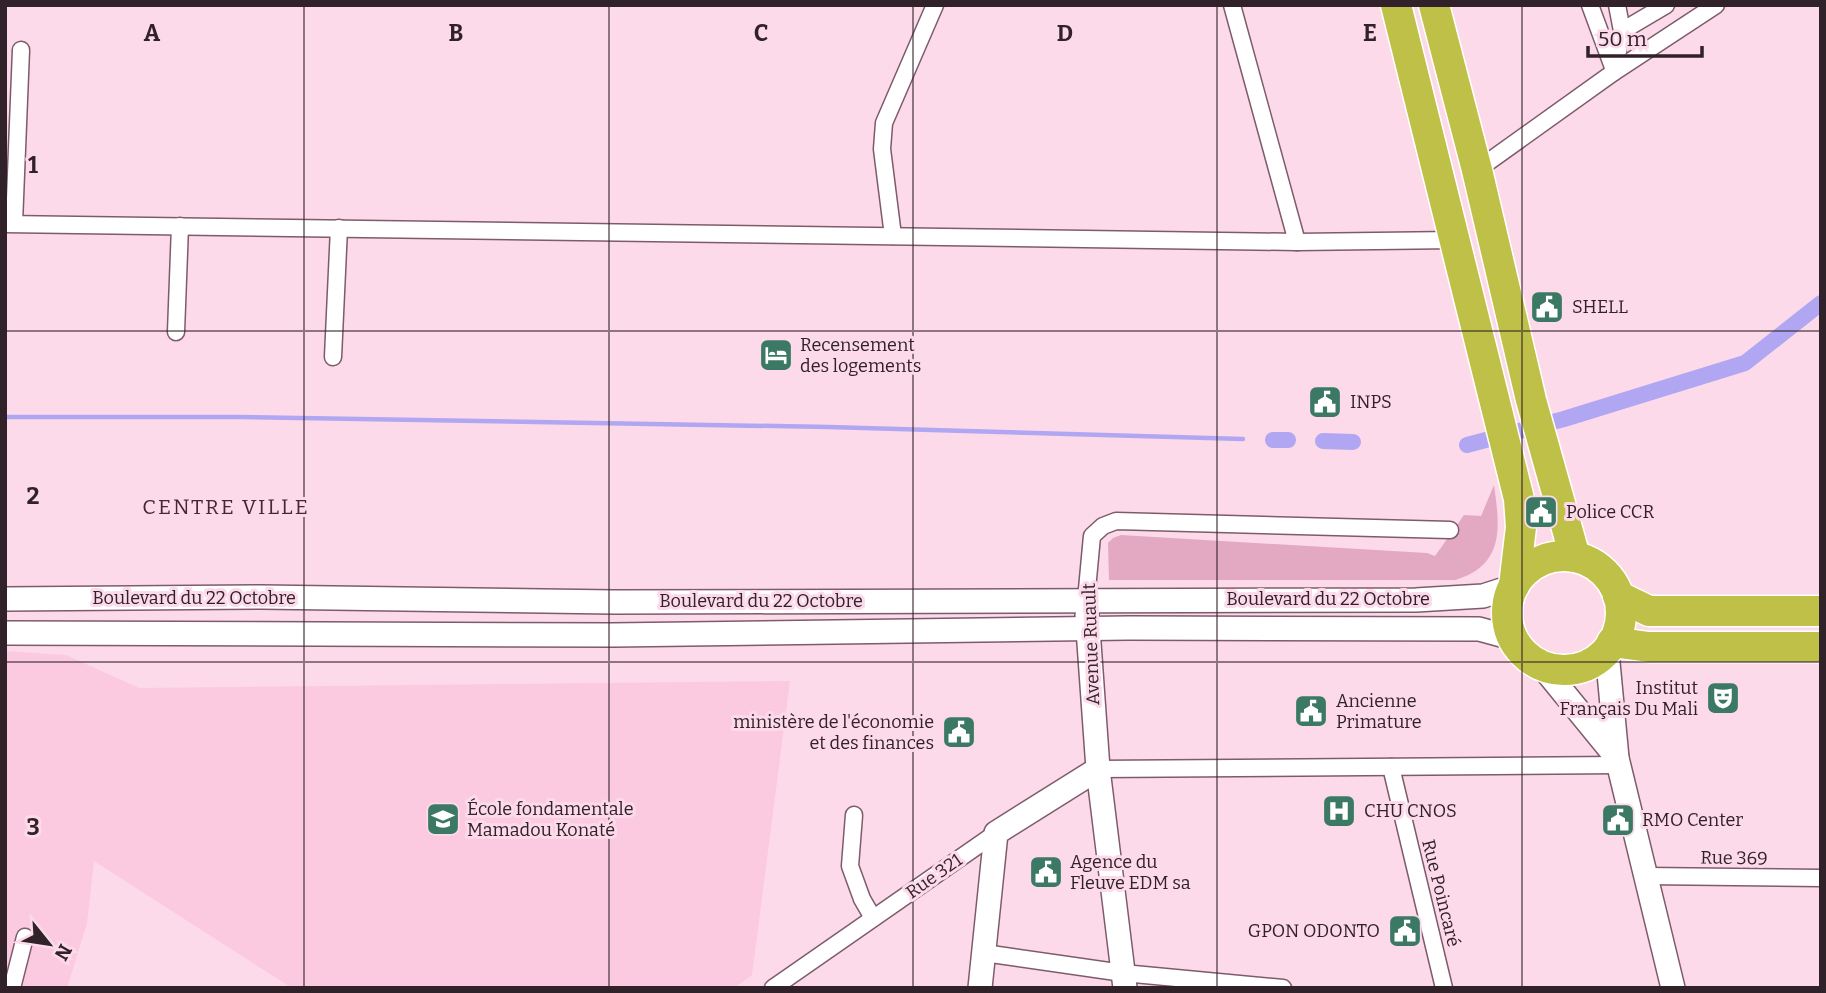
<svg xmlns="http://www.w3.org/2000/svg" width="1826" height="993" viewBox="0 0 1826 993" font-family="Bitter,serif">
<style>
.built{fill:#fbcae0}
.green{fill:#e3a9c3}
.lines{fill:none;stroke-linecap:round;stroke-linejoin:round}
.stream{stroke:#b0a6f2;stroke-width:4.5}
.canal{stroke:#b0a6f2;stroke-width:16}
.street-casing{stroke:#7e5b6b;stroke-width:19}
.secondary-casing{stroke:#7e5b6b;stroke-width:26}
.highway-casing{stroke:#fff;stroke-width:33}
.street{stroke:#fff;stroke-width:16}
.secondary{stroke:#fff;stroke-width:23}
.highway{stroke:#bfc048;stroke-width:30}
.grid{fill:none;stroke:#312229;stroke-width:2;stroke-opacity:0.55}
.labels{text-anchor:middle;stroke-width:6;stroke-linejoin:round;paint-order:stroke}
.poi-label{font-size:18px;fill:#312229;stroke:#fcdae9;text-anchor:start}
.street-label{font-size:18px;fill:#312229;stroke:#fcdae9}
.quarter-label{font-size:21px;letter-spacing:2px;fill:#462736;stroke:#fcdae9}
.grid-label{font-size:23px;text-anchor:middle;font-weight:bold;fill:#312229;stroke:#fcdae9;stroke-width:6;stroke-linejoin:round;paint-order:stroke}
</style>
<rect width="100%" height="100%" fill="#fcdae9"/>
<!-- built -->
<path class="built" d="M5 651 66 655 139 688 790 681 752 975 734 988H292L94 861 87 923 67 988H5Z"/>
<!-- green -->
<path class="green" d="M1494 485C1500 527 1505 565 1455 580H1109L1108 543 1113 538 1121 535 1427 553 1435 556 1464 515 1481 516Z"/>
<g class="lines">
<!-- stream -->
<path class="stream" d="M5 417H239L829 427 1243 439"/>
<!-- canal -->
<g class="canal">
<path d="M1273 440H1288"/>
<path d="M1323 441 1353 442"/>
<path d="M1467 445 1564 419 1745 363 1821 303"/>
</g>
<!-- street casing -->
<g class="street-casing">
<g id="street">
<path d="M1232 5 1297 242"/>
<path d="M1590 5 1614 70"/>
<path d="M1617 5 1622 31"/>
<path d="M1614 72 1622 31 1666 5"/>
<path d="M1477 170 1614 72 1716 5"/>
<path d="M14 223 21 50"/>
<path d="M5 224 1297 242 1455 240"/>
<path d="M893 236 882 149 884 123 935 5"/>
<path d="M176 332 180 226"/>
<path d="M333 357 339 228"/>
<path d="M1086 600 1092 536 1103 526 1116 521 1450 530"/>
<path d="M1391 767 1444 988"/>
<path d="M1098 769 1619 765"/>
<path d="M854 815 850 866 862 899 873 918"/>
<path d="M1646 876 1821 878"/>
<path d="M984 953 1123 973 1283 988"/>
<path d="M12 988 25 937"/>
<path d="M773 988 996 833"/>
</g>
</g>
<!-- secondary casing -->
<g class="secondary-casing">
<g id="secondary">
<path d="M5 599 261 597 614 602 1416 600 1483 596 1514 586"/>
<path d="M1087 615 1098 769 1125 988"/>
<path d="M5 633 613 635 1129 628 1479 629 1512 638"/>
<path d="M1607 652 1617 758 1673 988"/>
<path d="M1541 665 1617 758"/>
<path d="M980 988 996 833 1098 769"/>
</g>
</g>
<!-- highway casing -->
<g class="highway-casing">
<g id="highway">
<path d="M1396 5 1519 499 1521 527 1514 586"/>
<path d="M1434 5 1477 170 1531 400 1575 557"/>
<circle cx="1564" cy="613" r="57"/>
<path d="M1618 596 1649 611H1821"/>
<path d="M1612 642 1649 647H1821"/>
</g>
</g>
<!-- street -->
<use href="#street" class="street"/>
<!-- secondary -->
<use href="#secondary" class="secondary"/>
<!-- highway -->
<use href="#highway" class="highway"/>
</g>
<!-- grid -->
<path class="grid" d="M304 5V988M609 5V988M913 5V988M1217 5V988M1522 5V988M5 331H1821M5 662H1821"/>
<!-- icons -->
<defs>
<g id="civic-square" transform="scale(1.75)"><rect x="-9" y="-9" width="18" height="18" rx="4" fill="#3b7965" stroke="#fcdae9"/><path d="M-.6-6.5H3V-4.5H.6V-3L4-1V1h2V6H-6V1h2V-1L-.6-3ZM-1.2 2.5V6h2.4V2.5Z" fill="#fff"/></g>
<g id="hotel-square" transform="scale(1.75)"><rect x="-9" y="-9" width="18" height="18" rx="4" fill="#3b7965" stroke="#fcdae9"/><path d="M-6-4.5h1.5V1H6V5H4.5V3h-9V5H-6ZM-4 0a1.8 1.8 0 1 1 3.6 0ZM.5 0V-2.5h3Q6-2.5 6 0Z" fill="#fff"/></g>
<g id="theatre-square" transform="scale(1.75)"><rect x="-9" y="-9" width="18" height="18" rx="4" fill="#3b7965" stroke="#fcdae9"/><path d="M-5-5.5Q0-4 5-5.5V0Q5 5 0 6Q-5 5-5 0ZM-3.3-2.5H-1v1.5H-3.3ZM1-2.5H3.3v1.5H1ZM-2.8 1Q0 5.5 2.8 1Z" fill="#fff"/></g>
<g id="hospital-square" transform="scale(1.75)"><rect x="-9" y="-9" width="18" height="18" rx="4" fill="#3b7965" stroke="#fcdae9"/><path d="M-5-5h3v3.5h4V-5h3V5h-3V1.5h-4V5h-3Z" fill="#fff"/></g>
<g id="school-square" transform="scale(1.75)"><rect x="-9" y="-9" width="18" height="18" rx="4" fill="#3b7965" stroke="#fcdae9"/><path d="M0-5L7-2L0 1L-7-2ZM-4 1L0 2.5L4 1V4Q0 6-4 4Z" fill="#fff"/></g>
</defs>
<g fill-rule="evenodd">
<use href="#civic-square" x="1547" y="307"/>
<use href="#hotel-square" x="776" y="355"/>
<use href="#civic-square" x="1325" y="402"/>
<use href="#civic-square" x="1541" y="512"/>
<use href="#theatre-square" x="1723" y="698"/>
<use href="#civic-square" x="1311" y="711"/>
<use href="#civic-square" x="959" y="732"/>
<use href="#hospital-square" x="1339" y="811"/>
<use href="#school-square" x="443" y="819"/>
<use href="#civic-square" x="1618" y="820"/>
<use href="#civic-square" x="1046" y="872"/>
<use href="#civic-square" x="1405" y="931"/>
</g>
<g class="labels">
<!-- poi labels -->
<g class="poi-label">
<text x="1572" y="313">SHELL</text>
<text x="800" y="351">Recensement<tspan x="800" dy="21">des logements</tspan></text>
<text x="1350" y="408">INPS</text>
<text x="1566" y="518">Police CCR</text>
<text x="1698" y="694" text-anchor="end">Institut<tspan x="1698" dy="21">Français Du Mali</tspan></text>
<text x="1336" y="707">Ancienne<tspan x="1336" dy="21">Primature</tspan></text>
<text x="934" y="728" text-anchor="end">ministère de l'économie<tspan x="934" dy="21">et des finances</tspan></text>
<text x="467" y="815">École fondamentale<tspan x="467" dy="21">Mamadou Konaté</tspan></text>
<text x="1364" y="817">CHU CNOS</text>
<text x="1642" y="826">RMO Center</text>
<text x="1070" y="868">Agence du<tspan x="1070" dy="21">Fleuve EDM sa</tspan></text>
<text x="1380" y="937" text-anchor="end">GPON ODONTO</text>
</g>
<!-- street labels -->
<g class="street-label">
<text x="194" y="604">Boulevard du 22 Octobre</text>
<text x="1328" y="605">Boulevard du 22 Octobre</text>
<text x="761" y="607">Boulevard du 22 Octobre</text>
<text transform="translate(1091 644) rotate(-92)" y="6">Avenue Ruault</text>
<text transform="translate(1734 858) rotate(1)" y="6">Rue 369</text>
<text transform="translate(934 876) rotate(-35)" y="6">Rue 321</text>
<text transform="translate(1441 893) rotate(76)" y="6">Rue Poincaré</text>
</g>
<!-- quarter labels -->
<g class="quarter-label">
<text x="226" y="514">CENTRE VILLE</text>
</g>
</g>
<g class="grid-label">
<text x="152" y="41">A</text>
<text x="456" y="41">B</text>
<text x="761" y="41">C</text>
<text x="1065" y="41">D</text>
<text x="1370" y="41">E</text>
<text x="33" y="173">1</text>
<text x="33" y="504">2</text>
<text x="33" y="835">3</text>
</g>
<!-- border -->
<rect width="1826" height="993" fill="none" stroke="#312229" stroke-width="14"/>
<!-- north arrow -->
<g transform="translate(49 944) rotate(120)" stroke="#fcdae9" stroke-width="5" paint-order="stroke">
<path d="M0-5L12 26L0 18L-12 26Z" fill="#312229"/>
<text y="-10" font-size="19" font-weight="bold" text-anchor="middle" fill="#312229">N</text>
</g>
<!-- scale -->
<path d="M1588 46v10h114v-10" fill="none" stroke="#312229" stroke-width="3.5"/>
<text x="1598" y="46" font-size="21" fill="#312229" stroke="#fcdae9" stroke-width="5" paint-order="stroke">50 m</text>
</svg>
